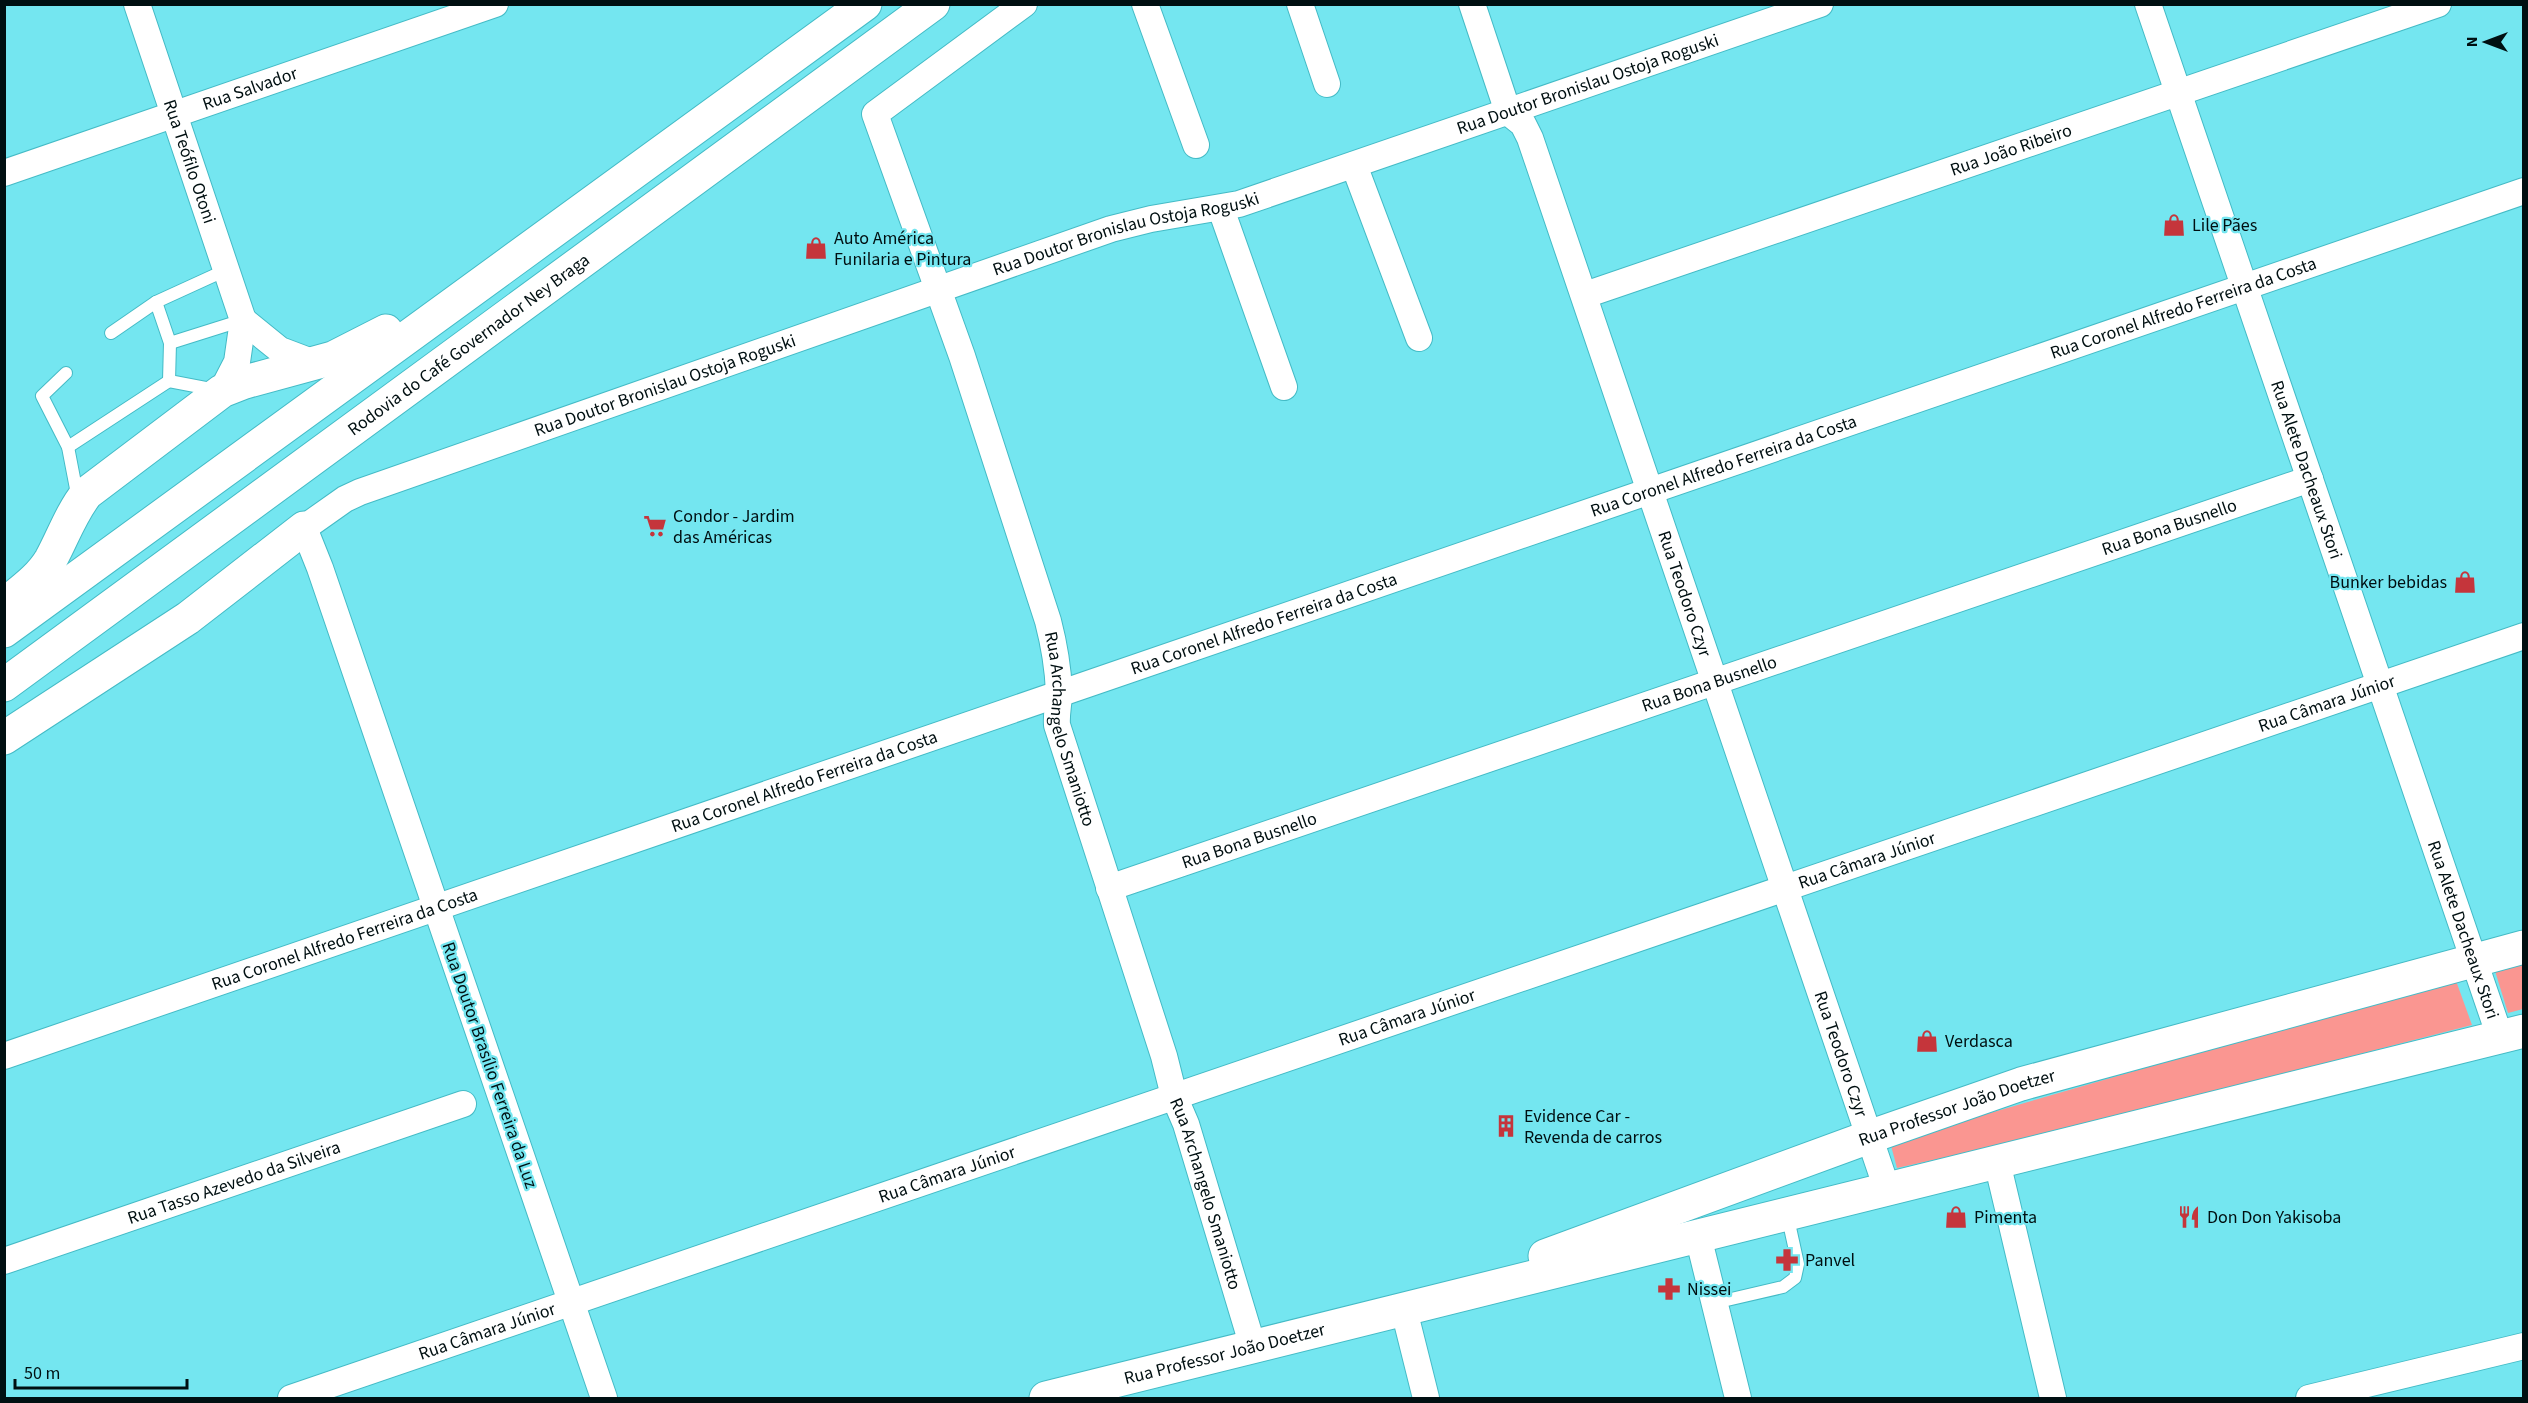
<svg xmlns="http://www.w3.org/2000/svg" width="2528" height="1403" viewBox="0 0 2528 1403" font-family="'Source Sans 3',sans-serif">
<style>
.green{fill:#fa9691}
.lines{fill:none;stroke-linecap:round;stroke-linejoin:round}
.service-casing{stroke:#44bbc6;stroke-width:14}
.minor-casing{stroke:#44bbc6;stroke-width:28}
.secondary-casing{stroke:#44bbc6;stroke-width:35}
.motorway-casing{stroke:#44bbc6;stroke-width:35}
.service{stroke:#fff;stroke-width:12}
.minor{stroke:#fff;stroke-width:26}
.secondary{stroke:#fff;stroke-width:33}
.motorway{stroke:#fff;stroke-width:33}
.labels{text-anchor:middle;stroke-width:4.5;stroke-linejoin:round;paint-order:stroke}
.street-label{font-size:18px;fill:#000f11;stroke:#74e6f0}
.poi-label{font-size:18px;fill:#000f11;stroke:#74e6f0;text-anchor:start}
</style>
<rect width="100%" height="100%" fill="#74e6f0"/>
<!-- green -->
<g class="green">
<path d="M2523 963V1009L2508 1013 2495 971Z"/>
<path d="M2455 978 2472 1025 2037 1137 1897 1168 1890 1142Z"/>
</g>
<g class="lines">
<!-- service casing -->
<g class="service-casing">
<g id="service">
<path d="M156 302 170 343 169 381 216 390"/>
<path d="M111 333 156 302 226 270"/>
<path d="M170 343 243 320"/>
<path d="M66 373 42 396 68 447 78 499"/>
<path d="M68 447 169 381"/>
<path d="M1714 1303 1783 1287 1795 1278 1798 1264 1787 1214"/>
</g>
</g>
<!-- minor casing -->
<g class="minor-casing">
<g id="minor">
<path id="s1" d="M137 4 243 320 237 362 222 391"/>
<path id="s2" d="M1024 4 875 114 962 356 1048 621C1054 644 1058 668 1059 692 1059 704 1056 713 1057 725L1164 1056 1174 1096 1186 1124 1253 1347"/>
<path d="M1145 4 1196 145"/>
<path d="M1300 4 1327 84"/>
<path id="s3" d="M1472 4 1508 112 1523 124 1530 138 1887 1189"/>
<path id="s4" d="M2148 4 2500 1037"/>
<path d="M1354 165 1419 338"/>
<path id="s5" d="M4 173 495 4"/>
<path d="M1221 209 1284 387"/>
<path id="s6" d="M1585 295 2438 4"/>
<path d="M243 320 280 350 317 364"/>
<path id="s7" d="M1109 888 2310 479"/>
<path id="s8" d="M4 1056 2524 191"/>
<path d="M1997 1162 2053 1398"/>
<path d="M1698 1236 1738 1398"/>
<path id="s9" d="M4 1261 463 1104"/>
<path d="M1404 1310 1426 1398"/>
<path id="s10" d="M291 1398 2524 636"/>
<path id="s11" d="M604 1398 320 568 304 528 345 499 360 492 1111 229 1151 219 1239 204 1820 4"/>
<path d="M2309 1398 2524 1346"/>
</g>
</g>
<!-- secondary casing -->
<g class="secondary-casing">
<g id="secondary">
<path id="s12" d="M1545 1256 1869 1137 2021 1084 2524 947"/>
<path id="s13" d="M1046 1398 2524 1031"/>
</g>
</g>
<!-- motorway casing -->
<g class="motorway-casing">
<g id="motorway">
<path d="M4 605C21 591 40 578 51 559 63 537 71 513 87 493L222 391 245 382 333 358 386 331"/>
<path d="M4 631 865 4"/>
<path id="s14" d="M4 685 933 4"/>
<path d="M4 738 188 618 304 528"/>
</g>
</g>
<!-- service -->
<use href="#service" class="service"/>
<!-- minor -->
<use href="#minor" class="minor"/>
<!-- secondary -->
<use href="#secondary" class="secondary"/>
<!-- motorway -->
<use href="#motorway" class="motorway"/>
</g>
<!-- icons -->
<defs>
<g id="shop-bare" transform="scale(1.8)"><path d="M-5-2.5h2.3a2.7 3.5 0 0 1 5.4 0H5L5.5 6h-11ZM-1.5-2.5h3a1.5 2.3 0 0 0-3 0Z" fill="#c5353b" stroke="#74e6f0" stroke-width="2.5" paint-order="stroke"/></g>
<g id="supermarket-bare" transform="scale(1.8)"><path d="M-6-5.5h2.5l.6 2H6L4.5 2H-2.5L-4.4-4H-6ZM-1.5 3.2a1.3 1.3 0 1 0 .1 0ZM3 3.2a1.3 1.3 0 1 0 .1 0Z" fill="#c5353b" stroke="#74e6f0" stroke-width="2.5" paint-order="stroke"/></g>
<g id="building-bare" transform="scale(1.8)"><path d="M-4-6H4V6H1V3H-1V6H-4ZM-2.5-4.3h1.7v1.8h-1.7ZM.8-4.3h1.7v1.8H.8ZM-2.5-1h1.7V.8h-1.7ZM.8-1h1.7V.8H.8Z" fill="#c5353b" stroke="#74e6f0" stroke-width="2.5" paint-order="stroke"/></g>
<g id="restaurant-bare" transform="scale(1.8)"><path d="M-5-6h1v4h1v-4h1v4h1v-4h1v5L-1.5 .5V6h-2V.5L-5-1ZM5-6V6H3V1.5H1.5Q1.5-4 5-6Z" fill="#c5353b" stroke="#74e6f0" stroke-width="2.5" paint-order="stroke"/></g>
<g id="pharmacy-bare" transform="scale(1.8)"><path d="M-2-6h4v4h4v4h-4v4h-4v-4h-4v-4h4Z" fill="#c5353b" stroke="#74e6f0" stroke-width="2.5" paint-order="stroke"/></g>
</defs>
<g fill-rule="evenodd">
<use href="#shop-bare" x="2174" y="225"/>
<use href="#shop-bare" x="816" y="248"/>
<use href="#supermarket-bare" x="655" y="526"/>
<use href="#shop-bare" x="2465" y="582"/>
<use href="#shop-bare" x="1927" y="1041"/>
<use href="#building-bare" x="1506" y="1126"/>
<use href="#shop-bare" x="1956" y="1217"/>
<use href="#restaurant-bare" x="2189" y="1217"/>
<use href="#pharmacy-bare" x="1787" y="1260"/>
<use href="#pharmacy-bare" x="1669" y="1289"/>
</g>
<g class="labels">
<!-- street labels -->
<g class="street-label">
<text dy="6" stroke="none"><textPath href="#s11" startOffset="2282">Rua Doutor Bronislau Ostoja Roguski</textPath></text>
<text dy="6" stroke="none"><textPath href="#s5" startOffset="260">Rua Salvador</textPath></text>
<text dy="6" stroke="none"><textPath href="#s6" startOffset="450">Rua João Ribeiro</textPath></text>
<text dy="6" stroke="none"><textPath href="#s1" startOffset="166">Rua Teófilo Otoni</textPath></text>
<text dy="6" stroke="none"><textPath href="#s11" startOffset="1796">Rua Doutor Bronislau Ostoja Roguski</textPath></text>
<text dy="6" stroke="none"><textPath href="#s8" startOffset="2304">Rua Coronel Alfredo Ferreira da Costa</textPath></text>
<text dy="6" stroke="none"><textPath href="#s14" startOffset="576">Rodovia do Café Governador Ney Braga</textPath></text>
<text dy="6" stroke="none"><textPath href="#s11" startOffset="1310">Rua Doutor Bronislau Ostoja Roguski</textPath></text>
<text dy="6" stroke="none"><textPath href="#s8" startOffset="1818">Rua Coronel Alfredo Ferreira da Costa</textPath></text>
<text dy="6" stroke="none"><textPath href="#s4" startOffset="492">Rua Alete Dacheaux Stori</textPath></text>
<text dy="6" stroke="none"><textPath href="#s7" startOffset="1120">Rua Bona Busnello</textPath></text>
<text dy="6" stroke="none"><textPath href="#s3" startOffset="630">Rua Teodoro Czyr</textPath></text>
<text dy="6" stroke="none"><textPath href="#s8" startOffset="1332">Rua Coronel Alfredo Ferreira da Costa</textPath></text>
<text dy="6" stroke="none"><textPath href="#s7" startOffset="634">Rua Bona Busnello</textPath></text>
<text dy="6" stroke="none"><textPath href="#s10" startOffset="2151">Rua Câmara Júnior</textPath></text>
<text dy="6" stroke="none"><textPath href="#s2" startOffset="832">Rua Archangelo Smaniotto</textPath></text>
<text dy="6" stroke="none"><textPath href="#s8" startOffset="846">Rua Coronel Alfredo Ferreira da Costa</textPath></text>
<text dy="6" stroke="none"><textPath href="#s7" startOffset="148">Rua Bona Busnello</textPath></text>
<text dy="6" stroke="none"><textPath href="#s10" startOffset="1665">Rua Câmara Júnior</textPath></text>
<text dy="6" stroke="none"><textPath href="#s4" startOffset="978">Rua Alete Dacheaux Stori</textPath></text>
<text dy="6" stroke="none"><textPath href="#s8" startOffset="360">Rua Coronel Alfredo Ferreira da Costa</textPath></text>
<text dy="6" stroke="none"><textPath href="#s10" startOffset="1179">Rua Câmara Júnior</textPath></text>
<text dy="6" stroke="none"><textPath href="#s3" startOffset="1116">Rua Teodoro Czyr</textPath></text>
<text transform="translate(490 1065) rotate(71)" y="6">Rua Doutor Brasílio Ferreira da Luz</text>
<text dy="6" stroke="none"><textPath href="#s12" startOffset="438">Rua Professor João Doetzer</textPath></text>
<text dy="6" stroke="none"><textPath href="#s10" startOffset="693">Rua Câmara Júnior</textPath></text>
<text dy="6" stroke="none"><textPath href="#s9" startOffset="243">Rua Tasso Azevedo da Silveira</textPath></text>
<text dy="6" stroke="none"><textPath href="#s2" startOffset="1318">Rua Archangelo Smaniotto</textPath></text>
<text dy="6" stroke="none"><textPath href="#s10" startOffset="207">Rua Câmara Júnior</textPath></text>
<text dy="6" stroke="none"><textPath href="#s13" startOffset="184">Rua Professor João Doetzer</textPath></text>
</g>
<!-- poi labels -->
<g class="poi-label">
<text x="2192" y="231">Lile Pães</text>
<text x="834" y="244">Auto América<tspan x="834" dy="21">Funilaria e Pintura</tspan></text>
<text x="673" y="522">Condor - Jardim<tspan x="673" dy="21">das Américas</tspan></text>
<text x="2447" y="588" text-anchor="end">Bunker bebidas</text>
<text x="1945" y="1047">Verdasca</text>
<text x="1524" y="1122">Evidence Car -<tspan x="1524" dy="21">Revenda de carros</tspan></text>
<text x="1974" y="1223">Pimenta</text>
<text x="2207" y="1223">Don Don Yakisoba</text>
<text x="1805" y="1266">Panvel</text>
<text x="1687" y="1295">Nissei</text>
</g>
</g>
<!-- border -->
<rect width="2528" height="1403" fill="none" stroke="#000f11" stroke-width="12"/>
<!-- north arrow -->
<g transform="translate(2486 42) rotate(270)" stroke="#74e6f0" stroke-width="4.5" paint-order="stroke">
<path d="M0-4.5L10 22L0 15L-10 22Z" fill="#000f11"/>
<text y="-9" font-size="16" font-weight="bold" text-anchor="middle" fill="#000f11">N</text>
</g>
<!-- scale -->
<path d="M15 1379v9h172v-9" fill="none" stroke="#000f11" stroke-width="3"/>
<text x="24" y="1379" font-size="18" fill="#000f11" stroke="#74e6f0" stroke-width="4.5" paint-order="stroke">50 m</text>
</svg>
